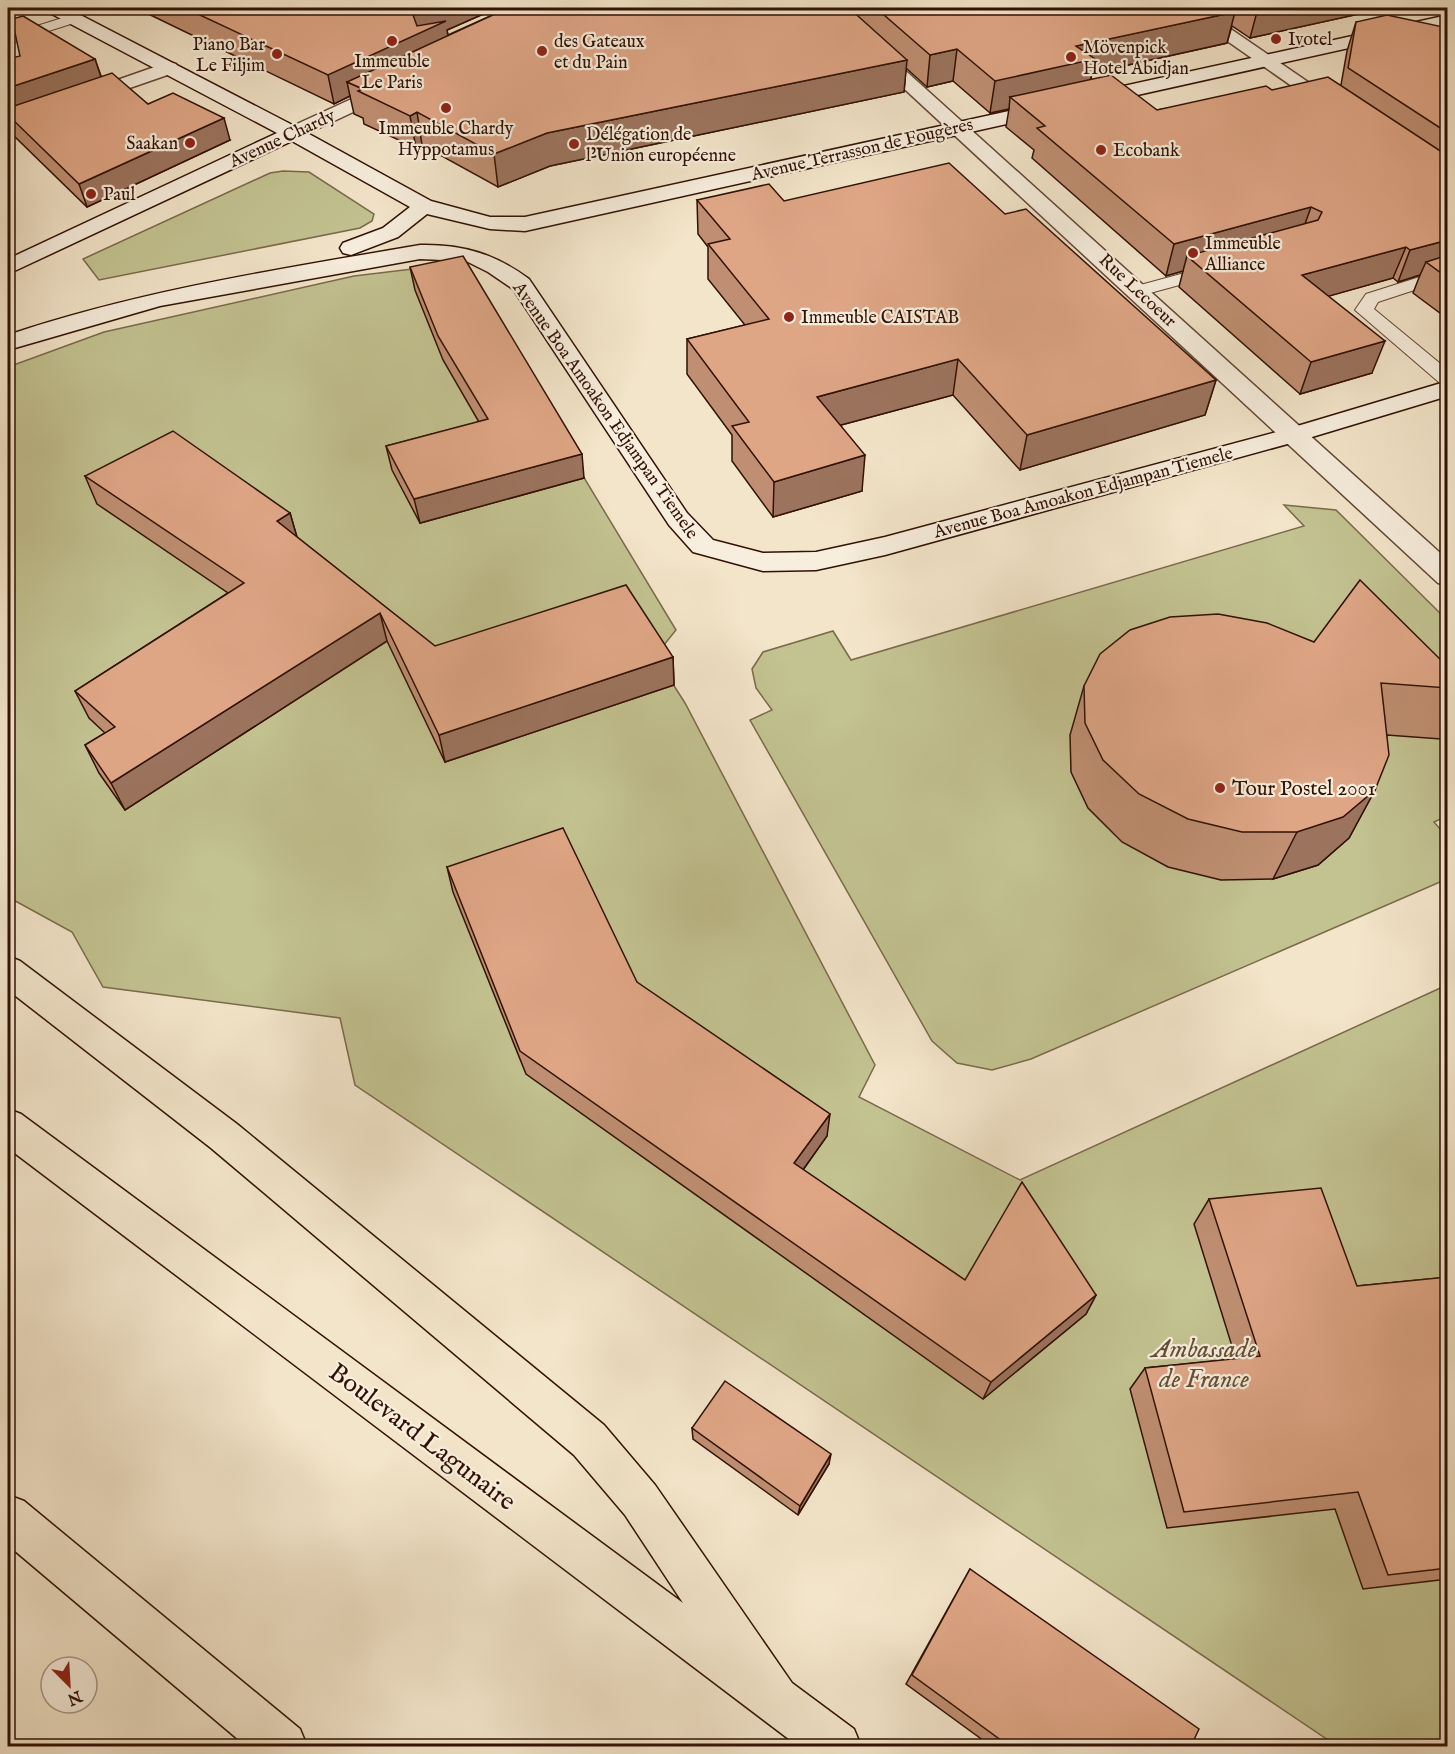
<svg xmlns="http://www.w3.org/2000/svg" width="1455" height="1754" viewBox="0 0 1455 1754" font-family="'IM FELL English',serif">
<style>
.green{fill:#c3c291;stroke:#7a6a4a;stroke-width:1.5}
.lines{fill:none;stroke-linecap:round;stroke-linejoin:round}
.lane-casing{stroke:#624636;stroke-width:2}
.street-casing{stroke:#624636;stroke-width:3}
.secondary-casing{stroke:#311104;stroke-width:3}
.highway-casing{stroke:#311104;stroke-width:3}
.lane{fill:#f7eedd;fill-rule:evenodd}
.street{fill:#f7eedd;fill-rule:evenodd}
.secondary{fill:#f7eedd;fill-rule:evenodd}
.highway{fill:#f3e5ca;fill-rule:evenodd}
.wall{fill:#c08f73;stroke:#311104;stroke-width:1.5}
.shaded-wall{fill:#9c745e;stroke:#311104;stroke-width:1.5}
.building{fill:#dfa686;stroke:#311104;stroke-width:1.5}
.poi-dot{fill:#8f2418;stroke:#f7eedd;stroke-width:2}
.labels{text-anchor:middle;stroke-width:4.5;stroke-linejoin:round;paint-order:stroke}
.far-poi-label{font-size:18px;fill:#311104;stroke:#f7eedd;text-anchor:start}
.far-street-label{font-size:18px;fill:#311104;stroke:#f7eedd}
.poi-label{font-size:21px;fill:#311104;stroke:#f7eedd;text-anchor:start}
.near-park-label{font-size:26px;font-style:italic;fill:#644f35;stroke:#f7eedd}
.near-street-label{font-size:26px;fill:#311104;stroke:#f7eedd}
</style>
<rect width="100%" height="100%" fill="#f3e5ca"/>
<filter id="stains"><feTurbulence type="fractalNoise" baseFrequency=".00333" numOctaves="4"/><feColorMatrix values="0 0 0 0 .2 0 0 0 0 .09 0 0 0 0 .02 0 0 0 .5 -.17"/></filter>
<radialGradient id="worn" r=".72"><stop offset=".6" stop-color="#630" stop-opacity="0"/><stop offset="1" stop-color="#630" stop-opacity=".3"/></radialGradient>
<!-- green -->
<g class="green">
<path d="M283 171 309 172 374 214 372 221 360 228 99 280 83 259 270 173Z"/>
<path d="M429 267 548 418 676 630 655 656 685 703 875 1065 859 1097 1020 1180 1447 985V1746H1337L355 1085 340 1018 103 987 72 932 8 897V367L104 332 354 276Z"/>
<path d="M1284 505 1336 510 1447 620V816L1434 822 1447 837V879L1031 1059 992 1070 957 1063 932 1041 750 720 772 710 756 688 752 669 763 652 833 631 851 660 1304 526Z"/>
</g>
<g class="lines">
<!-- lane casing -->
<g class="lane-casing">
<g id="lane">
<path d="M75 14 82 18 80 21 8 44V35Z"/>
<path d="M1214 265 1220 266 1223 270 1220 274 1139 296 1130 291 1133 287Z"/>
<path d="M1448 268V279L1378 302 1374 309 1448 370V386L1441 384 1355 310 1366 294Z"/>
</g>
</g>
<!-- street casing -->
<g class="street-casing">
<g id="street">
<path d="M817 8H836L1448 560V585L1438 583Z"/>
<path d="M1180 8H1200L1346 108 1343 112H1329Z"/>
<path d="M169 62 176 64 178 68 176 72 8 130V118Z"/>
<path d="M393 80 400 82 403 86 400 90 300 137H286L283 133 286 129Z"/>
</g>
</g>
<!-- secondary casing -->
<g class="secondary-casing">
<g id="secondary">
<path d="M45 8H67L300 129 431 201 490 217H525L1448 15V26L525 231 490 229 427 214 398 237 351 255 343 253 340 248 343 243 383 228 410 207 292 141 8 274V259L277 133 48 12Z"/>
<path d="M420 245C463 244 495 254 529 279L687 513 713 540 763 553 816 552 885 537 1284 430 1448 381V396L1302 440 885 555 816 570 763 571 693 552 669 525 513 289 488 272 466 261 420 259 160 306 8 350V335C142 290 281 269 420 245Z"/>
</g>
</g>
<!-- highway casing -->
<g class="highway-casing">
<g id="highway">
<path d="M8 956 20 961 237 1124 604 1425 655 1485 792 1683 854 1729 861 1746H798L8 1148V1109L21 1114 683 1603 625 1515 574 1455 211 1148 8 990Z"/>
<path d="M8 1495 24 1501 300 1729 307 1746H246L8 1545Z"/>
</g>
</g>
<!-- lane -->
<use href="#lane" class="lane"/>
<!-- street -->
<use href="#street" class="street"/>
<!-- secondary -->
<use href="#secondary" class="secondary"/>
<!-- highway -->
<use href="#highway" class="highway"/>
</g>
<!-- wall -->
<g class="wall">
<path d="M136 8H497L447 30 448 35 508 8H1386L1250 38 1232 26 1227 43 1092 73 1091 79 1157 110 1272 90 1341 85 1347 51 1356 22 1448 28V319L1413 293 1420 275 1398 282 1393 278 1328 296 1372 373 1300 394 1179 287 1183 271 1166 276 1032 158 1034 150 1006 127 1009 109 990 113 953 81 927 87 906 68 904 92 550 166 498 187 422 145 416 148 364 124 363 118 354 114 350 96 334 104Z"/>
<path d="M8 59H95L101 76 148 104 230 140 87 207 10 132 8 125Z"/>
<path d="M697 200 784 201 1005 214 1216 380 1205 415 1020 470 953 395 841 425 862 491 773 517 732 461V435L687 374V339L745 325 708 279V247L698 234Z"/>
<path d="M410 267 584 478 420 523 392 470 386 446 479 422 443 360 415 290Z"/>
<path d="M85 476 290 513 297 537 435 646 673 657 674 685 445 762 387 641 125 810 99 773 85 745 105 733 89 718 75 691 228 593 97 504Z"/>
<path d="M1314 642 1448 667V728L1441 739 1387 735 1375 790 1349 838 1318 865 1273 879 1221 880 1168 867 1122 842 1088 808 1071 772 1070 735 1084 686Z"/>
<path d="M447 867 637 982 827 1136 803 1170 965 1280 1096 1295 1086 1314 983 1399 526 1074 453 892Z"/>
<path d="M1209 1199 1357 1286 1448 1277V1579L1363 1589 1335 1509 1167 1528 1130 1389 1145 1368 1236 1359 1194 1224Z"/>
<path d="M692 1428 829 1464 798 1515 693 1439Z"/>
<path d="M970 1569 1191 1746H991L906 1684Z"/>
</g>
<!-- shaded-wall -->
<g class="shaded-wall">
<path d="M430 8H497L447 30 450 49 363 89 347 82 350 96 334 104 328 75 413 15Z"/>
<path d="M1258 8H1386L1250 38Z"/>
<path d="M1235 12 1227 43 1092 73 1088 91 1010 97 1009 109 990 113 995 81 1076 46Z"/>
<path d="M957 49 953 81 927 87 930 55Z"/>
<path d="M95 59 103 83 8 116V88Z"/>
<path d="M907 60 904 92 550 166 498 187 494 154 547 133Z"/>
<path d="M417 112 422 145 416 148 410 116Z"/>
<path d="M224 118 230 140 87 207 79 184Z"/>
<path d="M1311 207 1300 238 1187 256 1183 271 1166 276 1174 244Z"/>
<path d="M1448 240V267L1426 262 1420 275 1398 282 1410 250Z"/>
<path d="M1406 247 1393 278 1291 307 1302 275Z"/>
<path d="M1385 341 1372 373 1300 394 1311 362Z"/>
<path d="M958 359 953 395 815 432 817 397Z"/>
<path d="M1216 380 1205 415 1020 470 1027 435Z"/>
<path d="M582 454 584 478 420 523 414 499Z"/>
<path d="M865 455 862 491 773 517 774 482Z"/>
<path d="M8 512 12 521 8 523Z"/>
<path d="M290 513 298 541 277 521Z"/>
<path d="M380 613 387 641 125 810 111 783Z"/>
<path d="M673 657 674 685 445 762 439 735Z"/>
<path d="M1375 790 1349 838 1318 865 1273 879 1297 832Z"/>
<path d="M830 1114 827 1136 792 1185 794 1163Z"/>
<path d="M1096 1295 1086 1314 983 1399 991 1382Z"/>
<path d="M831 1454 829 1464 798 1515 800 1506Z"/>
</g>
<!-- building -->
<g class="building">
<path d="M185 8H430L413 15 417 26 446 21 328 75Z"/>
<path d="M508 8H849L907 60 547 133 494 154 417 112 410 116 358 91 363 89 347 82Z"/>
<path d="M876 8H1229L1235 12 1076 46 1095 59 995 81 957 49 930 55Z"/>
<path d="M1387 15 1448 28V133L1348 68 1356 22Z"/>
<path d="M23 16 95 59 8 88V59L20 56 12 19Z"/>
<path d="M112 73 148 104 173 93 224 118 79 184 8 115V108Z"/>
<path d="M1111 75 1157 110 1266 86 1272 90 1328 77 1448 156V240L1410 250 1406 247 1302 275 1385 341 1311 362 1187 256 1318 220 1322 212 1311 207 1174 244 1037 128 1045 126 1010 97Z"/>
<path d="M949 163 1005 214 1026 209 1216 380 1027 435 958 359 817 397 865 455 774 482 732 426 749 422 687 339 769 319 708 244 730 239 697 200 769 184 784 201Z"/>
<path d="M1448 255V278L1426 262Z"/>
<path d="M463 256 582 454 414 499 386 446 488 419 438 336 410 267Z"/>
<path d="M173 431 290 513 277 521 435 646 626 585 673 657 439 735 380 613 111 783 85 745 115 727 75 691 244 583 85 476Z"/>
<path d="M1360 580 1448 667V688L1381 683 1389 755 1375 790 1343 817 1297 832H1242L1188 819 1139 794 1103 760 1085 723 1084 686 1100 654 1130 630 1170 617 1218 614 1267 623 1314 642Z"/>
<path d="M563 828 637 982 830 1114 794 1163 965 1280 1022 1182 1096 1295 991 1382 520 1051 447 867Z"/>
<path d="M1321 1188 1357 1286 1448 1277V1568L1388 1575 1358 1492 1184 1512 1145 1368 1260 1356 1209 1199Z"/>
<path d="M725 1381 831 1454 800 1506 692 1428Z"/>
<path d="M970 1569 1199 1729 1191 1746H1009L912 1675Z"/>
</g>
<!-- markers -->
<g class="poi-dot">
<circle cx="1276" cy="39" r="6"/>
<circle cx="392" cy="41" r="6"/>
<circle cx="542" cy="51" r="6"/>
<circle cx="277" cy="54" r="6"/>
<circle cx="1071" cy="57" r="6"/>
<circle cx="446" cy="108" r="6"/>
<circle cx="190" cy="143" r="6"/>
<circle cx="574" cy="144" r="6"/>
<circle cx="1101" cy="150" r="6"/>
<circle cx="91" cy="194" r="6"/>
<circle cx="1193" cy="253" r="6"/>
<circle cx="789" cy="317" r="6"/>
<circle cx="1220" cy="788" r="6"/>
</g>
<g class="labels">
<!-- far-poi labels -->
<g class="far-poi-label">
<text x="1288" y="45">Ivotel</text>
<text x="554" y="47">des Gateaux<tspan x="554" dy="21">et du Pain</tspan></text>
<text x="265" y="50" text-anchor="end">Piano Bar<tspan x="265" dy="21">Le Filjim</tspan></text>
<text x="1083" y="53">Mövenpick<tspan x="1083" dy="21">Hotel Abidjan</tspan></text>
<text x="392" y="67" text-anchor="middle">Immeuble<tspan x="392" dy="21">Le Paris</tspan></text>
<text x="446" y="134" text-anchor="middle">Immeuble Chardy<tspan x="446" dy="21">Hyppotamus</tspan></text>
<text x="586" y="140">Délégation de<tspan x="586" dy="21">l’Union européenne</tspan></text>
<text x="178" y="149" text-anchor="end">Saakan</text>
<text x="1113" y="156">Ecobank</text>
<text x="103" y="200">Paul</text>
<text x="1205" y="249">Immeuble<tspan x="1205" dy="21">Alliance</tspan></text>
<text x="801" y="323">Immeuble CAISTAB</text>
</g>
<!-- far-street labels -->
<g class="far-street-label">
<text transform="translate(282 138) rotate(-25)" y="6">Avenue Chardy</text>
<text transform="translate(862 149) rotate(-13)" y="6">Avenue Terrasson de Fougères</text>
<text transform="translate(1138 290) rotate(43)" y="6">Rue Lecoeur</text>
<text transform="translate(606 410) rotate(55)" y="6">Avenue Boa Amoakon Edjampan Tiemele</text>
<text transform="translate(1083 492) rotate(-15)" y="6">Avenue Boa Amoakon Edjampan Tiemele</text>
</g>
<!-- poi labels -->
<g class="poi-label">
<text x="1232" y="795">Tour Postel 2001</text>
</g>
<!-- near-park labels -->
<g class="near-park-label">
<text x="1204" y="1357">Ambassade<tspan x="1204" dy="30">de France</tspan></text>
</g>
<!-- near-street labels -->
<g class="near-street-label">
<text transform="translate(423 1436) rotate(37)" y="9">Boulevard Lagunaire</text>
</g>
</g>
<!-- margin -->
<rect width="1455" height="1754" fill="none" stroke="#f3e5ca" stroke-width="30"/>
<rect x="9" y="9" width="1437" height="1736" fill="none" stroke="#311104" stroke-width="3"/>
<rect x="15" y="15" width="1425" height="1724" fill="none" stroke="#311104" stroke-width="1.5"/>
<!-- north arrow -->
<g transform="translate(69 1685) rotate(156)"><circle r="28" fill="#f7eedd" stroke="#a89686" stroke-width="1.5"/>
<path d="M0-4.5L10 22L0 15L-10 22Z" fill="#8f2418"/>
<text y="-9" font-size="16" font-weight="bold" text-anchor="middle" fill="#311104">N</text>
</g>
<rect width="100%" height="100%" filter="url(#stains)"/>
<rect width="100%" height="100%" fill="url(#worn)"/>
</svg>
